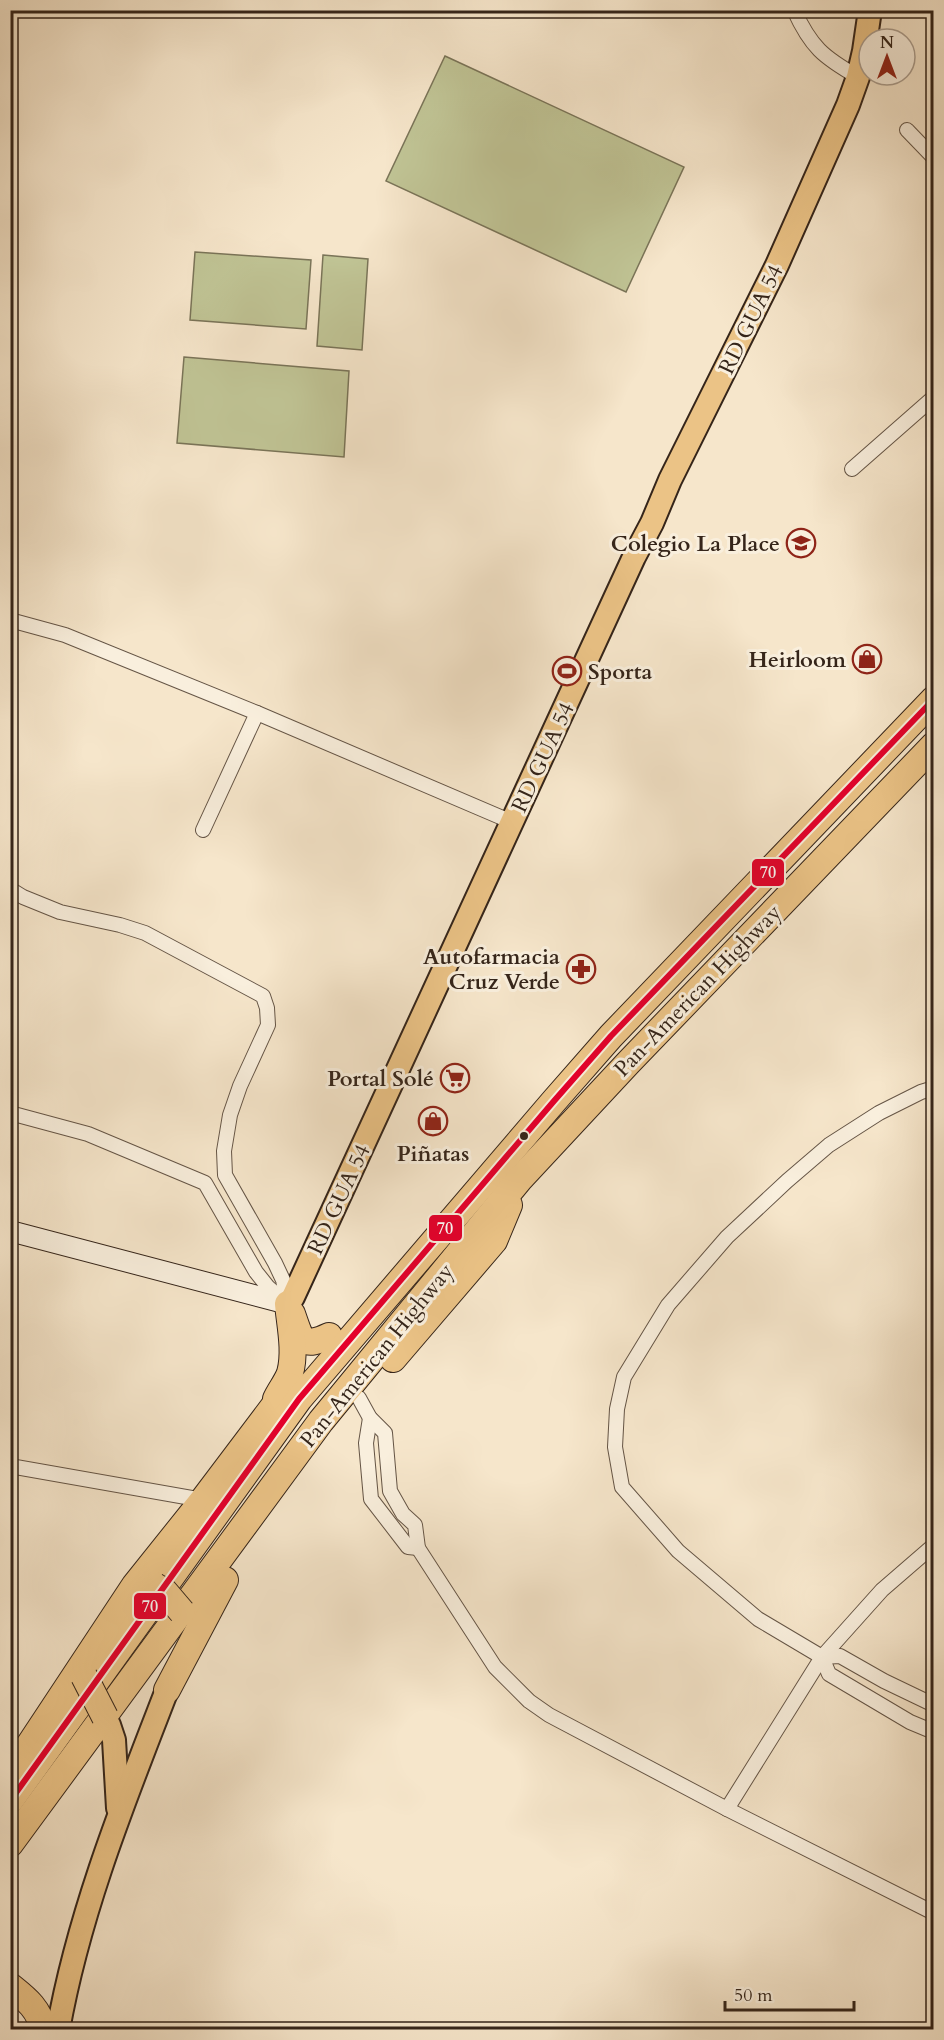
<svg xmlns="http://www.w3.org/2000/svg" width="944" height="2040" viewBox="0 0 944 2040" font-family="Cardo,serif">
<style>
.green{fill:#c0c495;stroke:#7a7458;stroke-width:1.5}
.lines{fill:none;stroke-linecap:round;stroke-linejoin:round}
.street-casing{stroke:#655546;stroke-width:16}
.secondary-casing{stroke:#35251a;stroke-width:22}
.primary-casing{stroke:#35251a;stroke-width:26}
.highway-casing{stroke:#35251a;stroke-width:28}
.street{stroke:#f9efdd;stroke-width:14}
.secondary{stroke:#f9efdd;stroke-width:20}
.primary{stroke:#ebc386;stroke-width:22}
.highway{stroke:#ebc386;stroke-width:26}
.highway-bridge-casing{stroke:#35251a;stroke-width:28;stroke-linecap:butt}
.highway-bridge{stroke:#ebc386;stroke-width:26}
.bus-1-casing{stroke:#f9efdd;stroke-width:10}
.bus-1{stroke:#e4002b;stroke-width:6}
.bus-dot{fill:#35251a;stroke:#f9efdd;stroke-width:2}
.labels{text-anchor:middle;stroke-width:6;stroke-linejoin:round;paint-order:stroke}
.street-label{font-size:22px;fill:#35251a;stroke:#f9efdd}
.poi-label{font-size:22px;font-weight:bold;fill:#35251a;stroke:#f9efdd;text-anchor:end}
.line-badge{stroke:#f9efdd;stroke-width:2}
.badge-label{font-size:16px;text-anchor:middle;font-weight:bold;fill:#fff}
</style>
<rect width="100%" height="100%" fill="#f6e6cb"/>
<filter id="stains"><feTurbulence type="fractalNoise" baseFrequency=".00333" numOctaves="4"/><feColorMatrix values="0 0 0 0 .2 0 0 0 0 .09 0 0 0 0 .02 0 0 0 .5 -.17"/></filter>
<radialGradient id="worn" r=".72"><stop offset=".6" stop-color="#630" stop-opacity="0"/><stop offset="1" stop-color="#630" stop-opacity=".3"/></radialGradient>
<!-- green -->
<g class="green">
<path d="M445 56 684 167 626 292 386 181Z"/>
<path d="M195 252 311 260 306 329 190 320Z"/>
<path d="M323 255 368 259 362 350 317 346Z"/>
<path d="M184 357 349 371 344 457 177 443Z"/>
</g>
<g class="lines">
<!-- street casing -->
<g class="street-casing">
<g id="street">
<path d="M794 10C811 47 823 57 858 77"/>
<path d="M907 130 934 158"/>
<path d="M852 469 934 397"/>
<path d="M10 620 65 635 257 713 512 822"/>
<path d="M203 830 257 713"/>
<path d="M10 889 23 897 60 912 120 925 145 933 263 996 267 1008 268 1025 240 1086 230 1115 224 1151 225 1175 275 1263 283 1280 288 1304"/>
<path d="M934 1088 921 1092 879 1113 829 1145 787 1181 727 1237 668 1305 624 1377 617 1409 615 1447 622 1487 678 1551 758 1619 822 1657 840 1656 884 1681 934 1705"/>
<path d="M10 1113 88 1134 205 1183 256 1272 268 1287 283 1300"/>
<path d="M359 1398 370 1418 385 1433 390 1491 403 1514 415 1525 418 1548 495 1667 529 1701 549 1715 727 1809 934 1913"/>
<path d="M370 1418 366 1443 371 1499 408 1547 418 1548"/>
<path d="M10 1466 203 1500"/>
<path d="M822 1657 829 1674 910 1722 934 1732"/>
<path d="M727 1809 822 1657 882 1590 934 1545"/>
</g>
</g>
<!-- secondary casing -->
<g class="secondary-casing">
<path id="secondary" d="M10 1231 288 1304"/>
</g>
<!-- primary casing -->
<g class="primary-casing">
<g id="primary">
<path d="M288 1304 293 1297 634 557 652 523 670 480 777 265 848 105 858 77 864 51 870 10"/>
<path d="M109 1725 114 1740 118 1808"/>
<path d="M58 2030C79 1912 124 1801 167 1690"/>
</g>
</g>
<!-- highway casing -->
<g class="highway-casing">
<g id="highway">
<path d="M292 1314C301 1339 301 1349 329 1336"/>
<path d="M393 1359 494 1241 509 1205"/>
<path d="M276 1399C280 1390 287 1382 290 1373 296 1352 290 1325 288 1304"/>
<path d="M167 1690 225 1580"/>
<path d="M16 1765 135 1585 203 1500 289 1386"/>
<path d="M10 1801 299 1399 554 1101 611 1036 934 699"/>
<path d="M10 1844 321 1421 519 1180 628 1063 934 745"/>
<path d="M10 1986C25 1998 40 2009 43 2030"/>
</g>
</g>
<!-- street -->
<use href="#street" class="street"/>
<!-- secondary -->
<use href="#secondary" class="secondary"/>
<!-- primary -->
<use href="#primary" class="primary"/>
<!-- highway -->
<use href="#highway" class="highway"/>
<!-- highway-bridge casing -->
<g class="highway-bridge-casing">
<g id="highway-bridge">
<path d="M155 1586 165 1592 182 1612"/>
<path d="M84 1676 105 1717"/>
</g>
</g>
<!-- highway-bridge -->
<use href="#highway-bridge" class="highway-bridge"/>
<!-- bus-1 casing -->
<g class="bus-1-casing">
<path id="bus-1" d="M10 1801 299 1399 554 1101 611 1036 934 699"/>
</g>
<!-- bus-1 -->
<use href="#bus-1" class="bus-1"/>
</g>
<!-- icons -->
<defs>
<g id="school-ring" transform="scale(1.5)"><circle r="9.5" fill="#f9efdd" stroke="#8f2418" stroke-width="1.5"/><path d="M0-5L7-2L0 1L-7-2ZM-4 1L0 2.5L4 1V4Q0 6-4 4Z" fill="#8f2418"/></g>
<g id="shop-ring" transform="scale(1.5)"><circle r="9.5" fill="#f9efdd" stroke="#8f2418" stroke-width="1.5"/><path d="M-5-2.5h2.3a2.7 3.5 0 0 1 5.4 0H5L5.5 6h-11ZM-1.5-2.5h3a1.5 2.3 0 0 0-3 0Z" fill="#8f2418"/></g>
<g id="stadium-ring" transform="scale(1.5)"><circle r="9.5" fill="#f9efdd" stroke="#8f2418" stroke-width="1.5"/><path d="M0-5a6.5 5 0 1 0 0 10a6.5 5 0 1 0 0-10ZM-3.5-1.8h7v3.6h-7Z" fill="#8f2418"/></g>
<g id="pharmacy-ring" transform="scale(1.5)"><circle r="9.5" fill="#f9efdd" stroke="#8f2418" stroke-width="1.5"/><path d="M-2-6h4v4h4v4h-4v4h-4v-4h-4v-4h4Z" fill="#8f2418"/></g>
<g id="supermarket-ring" transform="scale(1.5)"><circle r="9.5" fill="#f9efdd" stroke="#8f2418" stroke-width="1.5"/><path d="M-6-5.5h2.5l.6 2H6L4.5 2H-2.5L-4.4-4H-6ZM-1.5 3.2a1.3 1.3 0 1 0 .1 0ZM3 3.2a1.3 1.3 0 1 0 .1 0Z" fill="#8f2418"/></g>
</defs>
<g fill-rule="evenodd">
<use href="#school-ring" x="801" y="543"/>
<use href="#shop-ring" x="867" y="659"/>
<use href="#stadium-ring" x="567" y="671"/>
<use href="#pharmacy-ring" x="581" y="969"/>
<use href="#supermarket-ring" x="455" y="1078"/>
<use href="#shop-ring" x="433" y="1121"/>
</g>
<!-- markers -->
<circle class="bus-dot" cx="524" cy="1136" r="5"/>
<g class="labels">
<!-- street labels -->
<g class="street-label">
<text transform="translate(750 319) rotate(-64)" y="8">RD GUA 54</text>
<text transform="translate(542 757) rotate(-65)" y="8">RD GUA 54</text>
<text transform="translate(697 990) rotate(-46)" y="8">Pan-American Highway</text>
<text transform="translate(338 1199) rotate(-65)" y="8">RD GUA 54</text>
<text transform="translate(376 1355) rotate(-51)" y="8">Pan-American Highway</text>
</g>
<!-- poi labels -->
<g class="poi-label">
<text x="780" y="551">Colegio La Place</text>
<text x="846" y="667">Heirloom</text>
<text x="588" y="679" text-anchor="start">Sporta</text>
<text x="560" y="964">Autofarmacia<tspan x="560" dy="25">Cruz Verde</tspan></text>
<text x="434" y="1086">Portal Solé</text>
<text x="433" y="1161" text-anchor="middle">Piñatas</text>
</g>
</g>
<g class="line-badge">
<rect x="751" y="858" width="34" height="29" rx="6" fill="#e4002b"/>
<rect x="428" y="1214" width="35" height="28" rx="6" fill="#e4002b"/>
<rect x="133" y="1592" width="34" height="28" rx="6" fill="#e4002b"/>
</g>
<g class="badge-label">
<text x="768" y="878">70</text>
<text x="445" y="1234">70</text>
<text x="150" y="1612">70</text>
</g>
<!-- margin -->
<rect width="944" height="2040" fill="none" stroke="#f6e6cb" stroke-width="36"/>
<rect x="12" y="12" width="920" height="2016" fill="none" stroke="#35251a" stroke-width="3"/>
<rect x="18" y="18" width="908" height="2004" fill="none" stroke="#35251a" stroke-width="1.5"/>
<!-- north arrow -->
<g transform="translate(887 57)"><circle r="28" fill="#f9efdd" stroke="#ab9e8f" stroke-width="1.5"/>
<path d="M0-4.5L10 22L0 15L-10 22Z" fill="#8f2418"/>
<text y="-9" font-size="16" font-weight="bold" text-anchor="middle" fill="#35251a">N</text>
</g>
<!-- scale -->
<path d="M725 2001v9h129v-9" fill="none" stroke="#35251a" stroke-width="3"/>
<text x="734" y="2001" font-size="18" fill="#35251a" stroke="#f9efdd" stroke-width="4.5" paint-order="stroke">50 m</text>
<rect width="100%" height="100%" filter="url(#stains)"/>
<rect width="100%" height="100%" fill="url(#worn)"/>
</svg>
